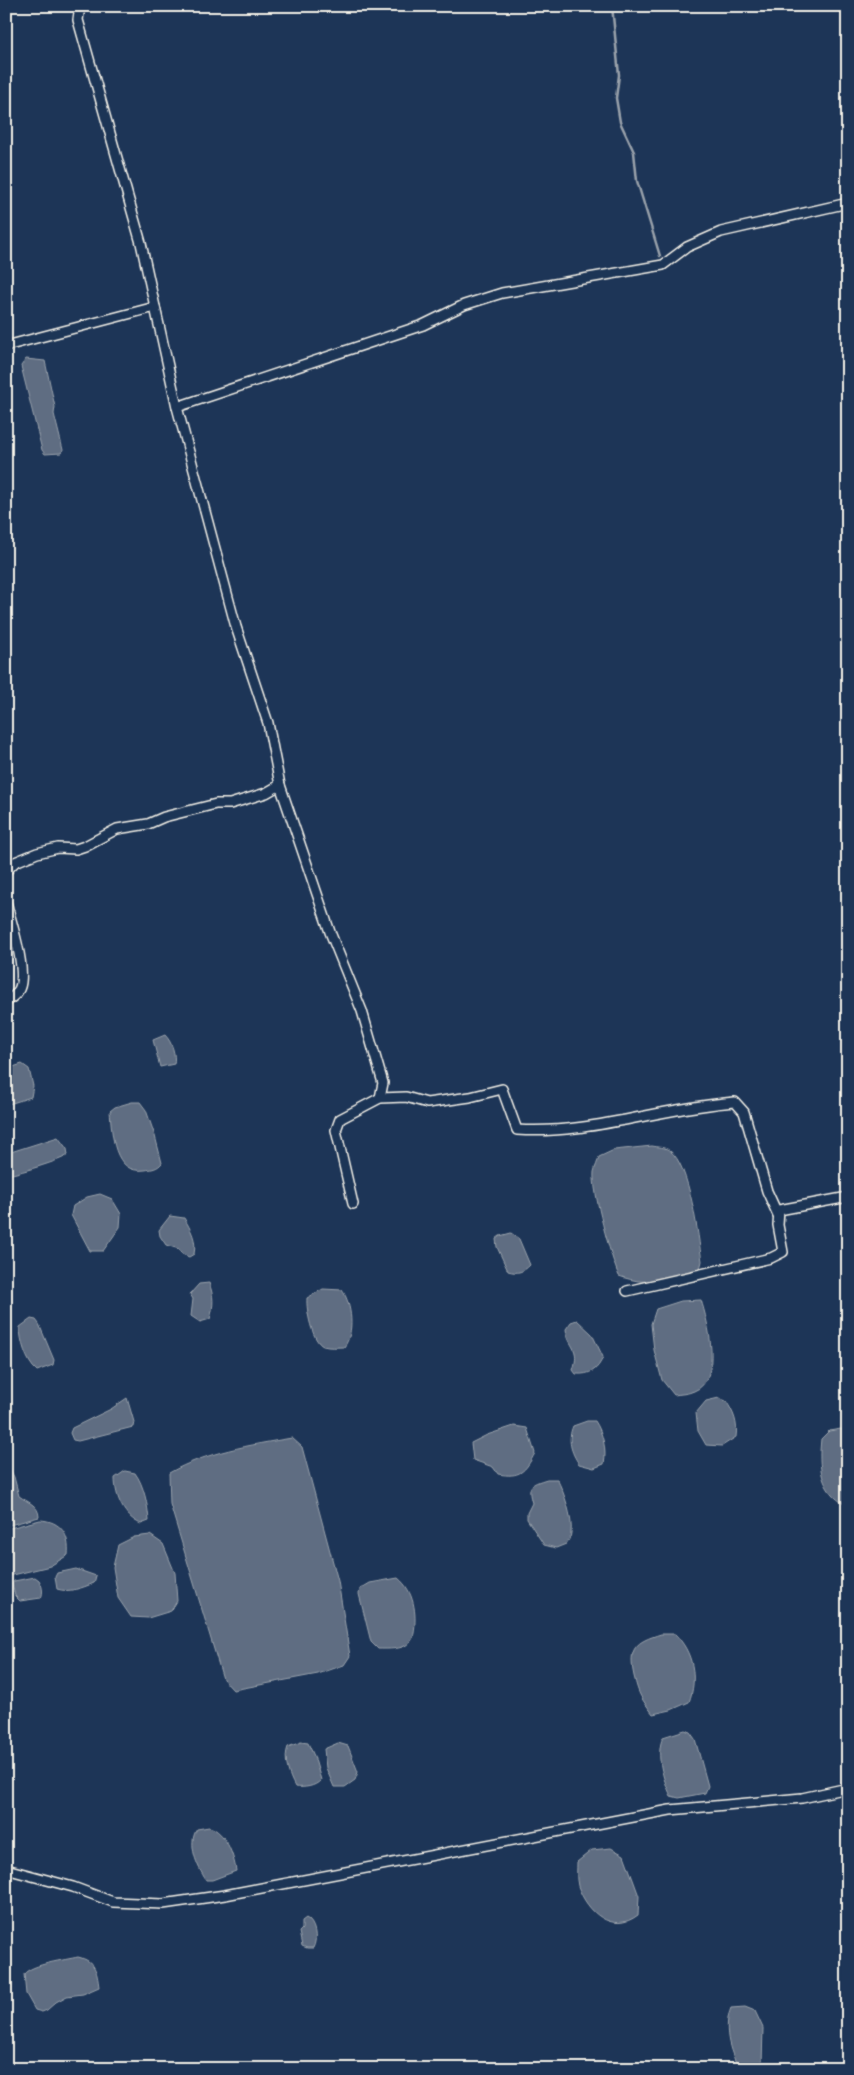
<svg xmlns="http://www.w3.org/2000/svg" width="854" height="2075" viewBox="0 0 854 2075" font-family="'Balsamiq Sans',sans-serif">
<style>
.water{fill:#5e6d82;stroke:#9aa2ab}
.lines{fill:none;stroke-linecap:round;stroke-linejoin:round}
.stream{stroke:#9aa2ab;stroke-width:2.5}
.minor-casing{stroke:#f4f1e8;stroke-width:12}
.minor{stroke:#1d3557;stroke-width:9}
</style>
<rect width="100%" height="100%" fill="#1d3557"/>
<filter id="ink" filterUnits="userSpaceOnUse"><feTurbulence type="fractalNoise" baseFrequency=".02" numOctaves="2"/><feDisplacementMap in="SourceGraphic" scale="10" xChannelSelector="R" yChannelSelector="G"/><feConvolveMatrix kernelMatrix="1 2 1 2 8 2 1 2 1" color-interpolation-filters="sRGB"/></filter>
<g filter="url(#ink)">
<!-- water -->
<g class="water">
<path d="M26 359 45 361 55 407 54 414 63 450 61 453 45 454 42 450 21 366Z"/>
<path d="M165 1035C172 1042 176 1055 174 1064L160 1067 153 1040Z"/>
<path d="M22 1064 29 1069 33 1086 31 1097 6 1105V1072L10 1068Z"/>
<path d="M132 1102H140L146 1110 155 1136 162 1163C157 1169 152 1169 145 1170 113 1175 112 1133 110 1111L115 1107Z"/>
<path d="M58 1137 67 1149 68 1155C63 1160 13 1175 6 1175V1155L14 1151Z"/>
<path d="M652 1146C657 1147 666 1147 670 1151 690 1165 698 1236 702 1261L700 1269C669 1278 652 1288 619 1276 611 1258 592 1191 594 1172 595 1167 598 1162 599 1157L614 1150Z"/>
<path d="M100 1194 112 1199 121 1214 120 1227 103 1251H90L71 1215 73 1206 87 1197Z"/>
<path d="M170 1216 184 1218C191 1230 197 1240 194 1254L189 1257 182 1254 179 1249 166 1245 160 1236 159 1230Z"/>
<path d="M511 1233 519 1239 530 1265C523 1272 518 1274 508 1271L497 1247 496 1239 500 1236Z"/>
<path d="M209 1283C214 1296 214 1305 210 1319L200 1322 191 1316 193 1299 190 1294 199 1284Z"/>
<path d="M323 1289 342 1290C352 1304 355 1333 344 1347 338 1347 329 1348 323 1346 312 1341 306 1310 307 1298Z"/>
<path d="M701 1300C708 1322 723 1380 694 1391 688 1394 680 1394 674 1395L662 1380 654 1350 651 1324 656 1309 681 1301Z"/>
<path d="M31 1319 36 1320 39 1324 54 1360 53 1365 37 1371C26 1362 20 1340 20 1327Z"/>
<path d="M577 1320 592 1334 603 1357C598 1370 590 1375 576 1374L573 1370C581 1347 568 1348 566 1329L571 1322Z"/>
<path d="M6 1373C8 1378 13 1414 13 1421 12 1424 11 1429 10 1432L6 1433Z"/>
<path d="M127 1398 134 1422 133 1427 78 1441 73 1440 70 1433 72 1428 111 1409Z"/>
<path d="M719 1398 726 1401C734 1413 738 1423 736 1437L722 1446 706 1445 698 1431 696 1413 706 1401Z"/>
<path d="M587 1421H595C603 1433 607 1451 604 1464L594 1468 579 1464C571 1452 567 1440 573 1426Z"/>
<path d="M514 1426 527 1428 535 1453C525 1472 520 1478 498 1474L493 1467 473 1460 471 1443 487 1435Z"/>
<path d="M841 1429 848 1432V1504L846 1505C820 1491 818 1466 821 1439L829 1431Z"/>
<path d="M292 1438 302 1447 338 1581 350 1656 344 1665 318 1674 233 1690 223 1679 170 1504 169 1473C206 1452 250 1445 292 1438Z"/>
<path d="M6 1461 14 1477 19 1496C27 1502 39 1505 39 1517L6 1526Z"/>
<path d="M125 1471 135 1473C144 1485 148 1506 149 1521L141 1524C124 1517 115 1497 115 1478Z"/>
<path d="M547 1479H557C564 1492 573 1518 571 1533 571 1537 568 1541 566 1544L556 1548 544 1545 527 1519V1513L532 1503C527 1486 530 1484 547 1479Z"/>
<path d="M40 1520C61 1521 70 1535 68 1555L50 1566 9 1576 6 1572V1529Z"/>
<path d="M150 1535 163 1544 175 1573 177 1601 171 1611 148 1618 131 1617 118 1598 113 1567 118 1545 134 1537Z"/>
<path d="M76 1569 96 1576 94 1583C82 1588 69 1593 57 1589L55 1577 57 1573Z"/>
<path d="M35 1577 39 1580C42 1585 44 1592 41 1598L20 1601 15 1596 12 1584 14 1581Z"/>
<path d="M398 1578C414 1591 417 1613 414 1633 413 1637 413 1640 409 1643 402 1650 388 1649 378 1649L371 1642 359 1594 360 1589 370 1583Z"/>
<path d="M661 1634H675C693 1652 698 1678 689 1702L671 1710 653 1714C641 1698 639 1696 634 1676 628 1648 635 1642 661 1634Z"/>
<path d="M685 1730 690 1732 695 1739 708 1786 705 1793 679 1798 671 1796C663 1779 655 1755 663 1737Z"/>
<path d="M301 1742 308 1743 314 1756 321 1780C315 1787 304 1788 295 1787 289 1776 283 1759 288 1747Z"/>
<path d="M338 1743 348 1746 358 1772 355 1780 345 1787H334L326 1768 324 1749Z"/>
<path d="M209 1827C225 1831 234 1855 236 1871L212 1880H206C197 1866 187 1844 197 1829Z"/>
<path d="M611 1848 624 1855 639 1896 638 1915C612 1935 587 1912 578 1886 576 1879 577 1869 577 1862L592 1850Z"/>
<path d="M306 1918C315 1922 318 1939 313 1948H307L302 1946 299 1932 302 1929V1921Z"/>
<path d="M78 1957C95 1961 97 1971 99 1987L83 1994 67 1996 56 2002 47 2010 42 2012 35 2010 26 1994 24 1974C32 1964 65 1960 78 1957Z"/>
<path d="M745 2007 755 2011 763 2028 762 2065 739 2068C729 2051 723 2027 731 2008Z"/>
</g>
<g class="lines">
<!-- stream -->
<path class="stream" d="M612 6 619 75 616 98 620 122 634 152 637 181 660 256"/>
<!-- minor casing -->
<g class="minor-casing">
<g id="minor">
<path d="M80 6 78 20 141 243 177 407 236 627 268 723 280 785 330 932 362 1011 383 1083 380 1098"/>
<path d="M6 346 155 307"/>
<path d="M177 407 423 325 464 305 502 293 663 265 687 247 721 232 848 203"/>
<path d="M6 871 15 862 37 853 58 848 76 849 85 846 117 829 148 824 164 817 216 804H230L266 793 280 785"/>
<path d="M6 902C11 920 29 976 18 991 16 995 10 999 6 1002"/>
<path d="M353 1204 336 1130 340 1119 380 1098 406 1097 427 1103 470 1097 502 1089 517 1130C591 1135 662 1107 735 1102L744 1112 767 1191 778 1215"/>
<path d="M627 1291 771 1258 783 1252 778 1225 779 1210 848 1197"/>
<path d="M6 1869 73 1887 113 1902 163 1904 225 1895 670 1810 802 1798 848 1788"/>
</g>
</g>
<!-- minor -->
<use href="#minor" class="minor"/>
</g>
</g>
<!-- margin -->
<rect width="854" height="2075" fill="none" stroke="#1d3557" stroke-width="25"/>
<rect x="12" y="12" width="829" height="2050" fill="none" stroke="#f4f1e8" stroke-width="2" filter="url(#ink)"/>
</svg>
